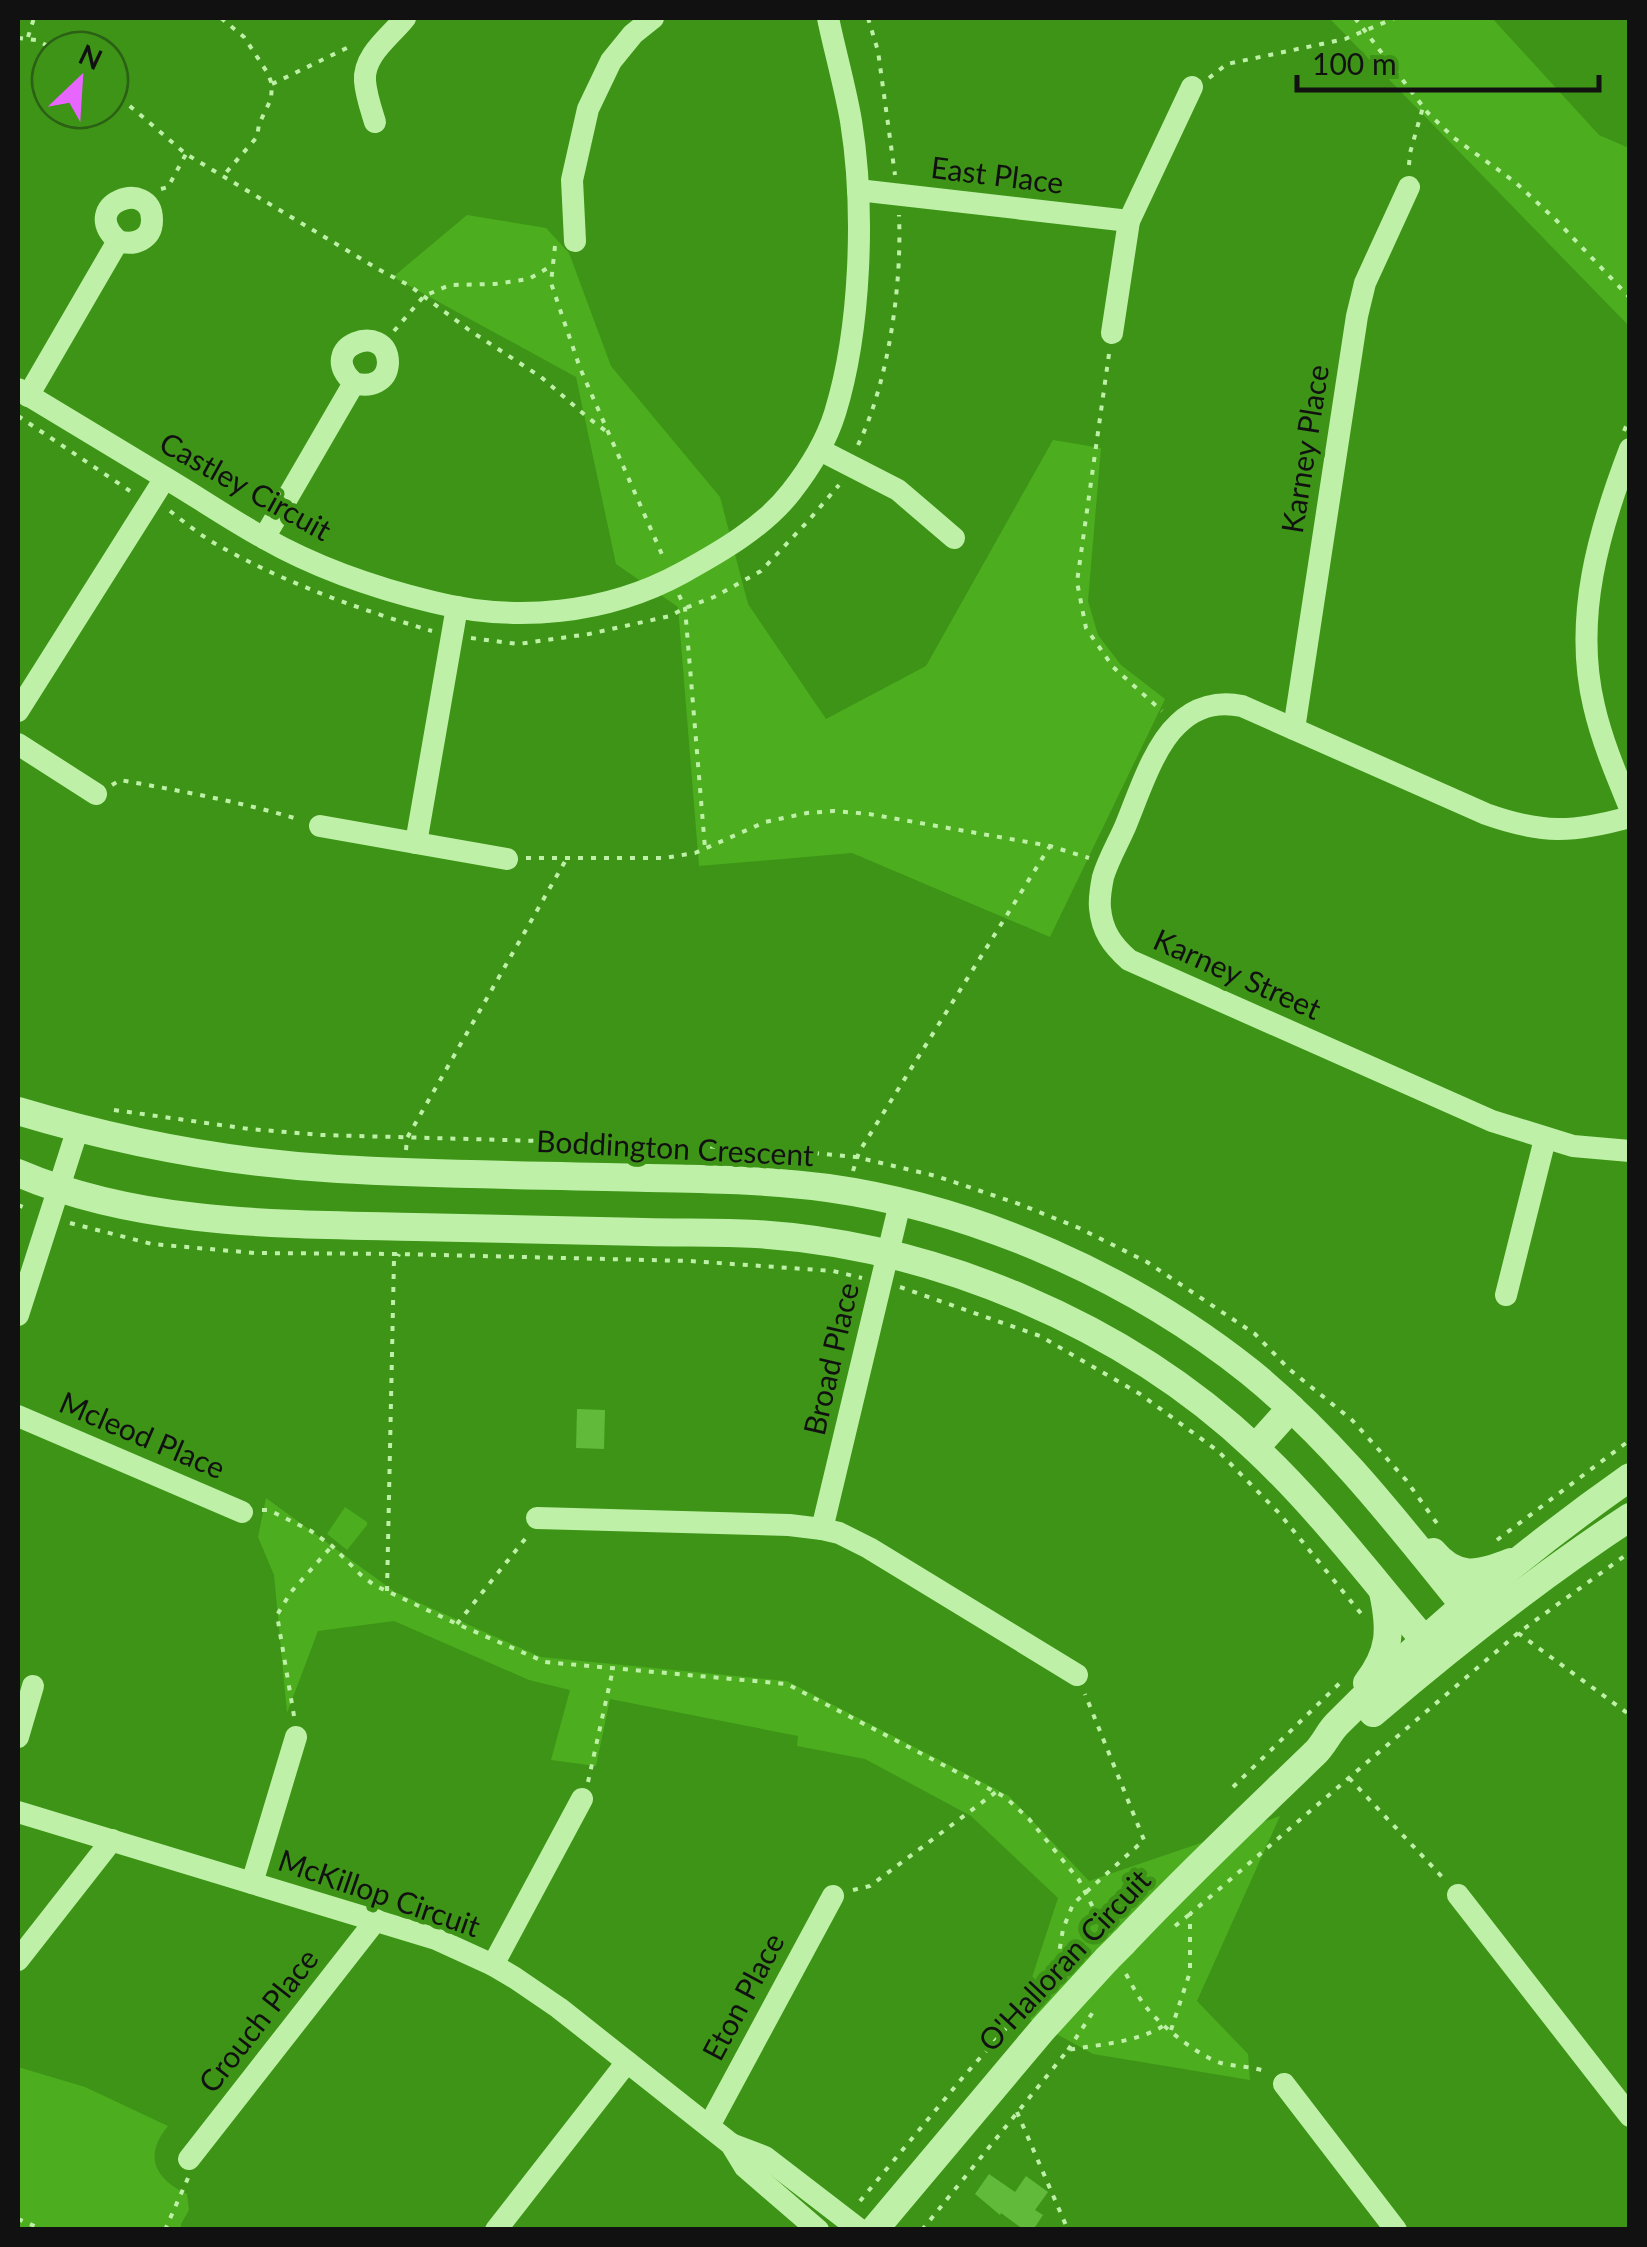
<svg xmlns="http://www.w3.org/2000/svg" width="1647" height="2247" viewBox="0 0 1647 2247" font-family="Lato,sans-serif">
<style>
.green{fill:#4cad1f}
.building{fill:#62ba3b}
.lines{fill:none;stroke-linecap:round;stroke-linejoin:round}
.path{stroke:#bef1a7;stroke-width:4;stroke-dasharray:5 8;stroke-linecap:butt}
.minor{stroke:#bef1a7;stroke-width:22}
.tertiary{stroke:#bef1a7;stroke-width:28}
.tertiary-bridge{stroke:#bef1a7;stroke-width:28}
.labels{text-anchor:middle;stroke-width:9;stroke-linejoin:round;paint-order:stroke}
.street-label{font-size:30px;fill:#111;stroke:#3d9417}
</style>
<rect width="100%" height="100%" fill="#3d9417"/>
<!-- green -->
<g class="green">
<path d="M1329 18H1492L1599 135 1629 148V326Z"/>
<path d="M467 215 546 228 569 253 611 366 720 497 748 604 826 719 926 666 1053 440 1101 448 1088 601 1098 635 1121 665 1165 699 1050 937 852 853 699 866 678 607 616 564 576 377 393 277Z"/>
<path d="M266 1498 395 1592 541 1657 787 1681 1009 1796 1089 1881 1280 1816 1197 2001 1248 2054 1250 2080 1093 2054 1020 2014 1058 1898 971 1816 865 1759 797 1746 798 1736 610 1699 596 1766 551 1760 570 1690 529 1680 394 1621 318 1631 287 1713 274 1575 258 1537Z"/>
<path d="M345 1507 367 1522V1525L347 1550 327 1534Z"/>
<path d="M18 2067 85 2087 168 2126C143 2156 155 2179 187 2194L189 2210 181 2224V2229H18Z"/>
</g>
<!-- building -->
<g class="building">
<path d="M577 1409 605 1410 604 1449 576 1448Z"/>
<path d="M989 2174 1015 2192 1026 2176 1048 2192 1035 2210 1043 2215 1033 2230H1024L1001 2213 1000 2215 975 2194Z"/>
</g>
<g class="lines">
<!-- path -->
<g class="path">
<path d="M221 18 244 37 267 72 272 84 271 99 259 124 257 137 223 176"/>
<path d="M868 18 878 51 895 175"/>
<path d="M1355 18 1428 113 1454 138 1515 182 1556 220 1630 298"/>
<path d="M28 37 34 18"/>
<path d="M18 38 36 40 56 50"/>
<path d="M1209 78 1227 64 1345 39 1395 18"/>
<path d="M272 84 353 45"/>
<path d="M110 89 186 154 378 269 410 286 469 330 541 377 586 416 607 432"/>
<path d="M1409 165 1410 153 1423 107"/>
<path d="M161 189 168 187 186 154"/>
<path d="M555 246 551 283 580 368 664 559"/>
<path d="M394 331 424 296 450 285 495 284 529 279 551 266"/>
<path d="M1109 354 1077 582 1086 628 1113 667 1162 711"/>
<path d="M18 416 130 491"/>
<path d="M1624 431 1630 417"/>
<path d="M858 445C889 381 902 284 899 215"/>
<path d="M170 511C184 522 199 534 214 543 282 582 358 609 432 631"/>
<path d="M679 595 685 608 705 848"/>
<path d="M471 638 518 644 589 634 670 616 685 608 714 597 761 571 809 520 839 485"/>
<path d="M112 785 120 780C181 791 242 802 301 820"/>
<path d="M526 858H664L695 853 765 822 807 813 834 811 869 814 1050 846 1089 858"/>
<path d="M114 1110 249 1129 322 1135 687 1145 803 1152 856 1157 936 1176 1019 1204 1079 1228 1147 1262 1255 1334 1289 1369 1352 1420 1406 1480 1441 1529"/>
<path d="M406 1150 407 1138 567 858"/>
<path d="M853 1171 859 1152 1050 846"/>
<path d="M18 1205 28 1209"/>
<path d="M70 1223 152 1244 255 1253 399 1254 690 1261 833 1271 862 1278"/>
<path d="M900 1287 1040 1336 1140 1394 1218 1451 1279 1513 1363 1616"/>
<path d="M262 1510H269L311 1531 332 1546 361 1575 374 1585 457 1624 545 1662 787 1684 1005 1797 1029 1819 1079 1880 1104 1929"/>
<path d="M1497 1540 1630 1440"/>
<path d="M387 1591 394 1259H397L399 1254"/>
<path d="M457 1624 529 1534"/>
<path d="M1518 1633 1630 1715"/>
<path d="M294 1716 277 1615 291 1592 332 1546"/>
<path d="M1349 1778 1445 1880"/>
<path d="M588 1782 613 1669"/>
<path d="M1233 1787 1344 1679"/>
<path d="M853 1890 870 1886 996 1792"/>
<path d="M1175 1926 1190 1914"/>
<path d="M1126 1974C1132 1985 1138 1997 1146 2007 1160 2025 1198 2056 1221 2063 1236 2067 1252 2066 1267 2072"/>
<path d="M1171 2030 1190 1972V1914L1518 1633 1630 1552"/>
<path d="M1068 2050 1093 2012"/>
<path d="M1017 2112 1068 2230"/>
<path d="M860 2201 964 2076 1056 1972 1063 1929 1073 1904 1144 1840 1085 1694"/>
<path d="M18 2219 44 2230"/>
<path d="M165 2230 188 2178"/>
<path d="M922 2230 1068 2050C1100 2044 1135 2043 1163 2026"/>
</g>
<!-- minor -->
<g class="minor">
<path d="M375 122C371 109 366 95 365 81 363 55 391 36 405 18"/>
<path d="M858 190 1129 221"/>
<path d="M575 241 572 180 588 109 611 61 633 34 653 18"/>
<path d="M1112 333 1129 221 1192 87"/>
<path d="M18 389C67 419 117 449 167 479 199 498 231 520 264 538 315 567 375 588 433 602 516 623 607 614 682 573 720 552 764 527 791 492 809 469 826 442 835 413 861 329 865 208 851 121 845 86 835 52 828 18"/>
<path d="M28 396 118 241C77 204 152 177 152 220 152 240 134 246 118 241"/>
<path d="M1630 449C1599 530 1573 618 1594 706 1602 741 1616 774 1630 808"/>
<path d="M820 450 898 490 954 538"/>
<path d="M264 538 354 383C313 346 388 320 388 363 387 382 370 388 354 383"/>
<path d="M18 711 165 478"/>
<path d="M1294 729 1357 316 1365 283 1409 187"/>
<path d="M18 744 96 794"/>
<path d="M1630 817C1573 833 1542 834 1486 814L1242 706C1218 701 1195 707 1178 724 1153 747 1138 796 1125 827 1118 843 1108 860 1103 877 1101 887 1099 898 1100 908 1102 931 1112 945 1129 960L1492 1121 1573 1146 1630 1151"/>
<path d="M320 826 416 843 457 607"/>
<path d="M416 843 507 859"/>
<path d="M1506 1295 1545 1139"/>
<path d="M18 1315 78 1128"/>
<path d="M18 1416 242 1512"/>
<path d="M537 1518 789 1525 822 1529 900 1203"/>
<path d="M822 1529 839 1533 869 1548 1077 1675"/>
<path d="M18 1737 33 1686"/>
<path d="M18 1812 436 1939 493 1965 515 1978 559 2008 731 2144 745 2167 818 2230"/>
<path d="M252 1883 296 1737"/>
<path d="M1458 1895 1630 2116"/>
<path d="M18 1960 112 1840"/>
<path d="M493 1965 582 1799"/>
<path d="M1284 2084 1396 2230"/>
<path d="M709 2126 833 1896"/>
<path d="M731 2144 765 2157 860 2230"/>
<path d="M189 2159 376 1920"/>
<path d="M496 2230 627 2062"/>
</g>
<!-- tertiary -->
<g class="tertiary">
<path d="M18 1111C121 1142 230 1163 338 1169 441 1175 545 1175 648 1178 708 1179 768 1180 828 1188 977 1209 1132 1278 1250 1372 1340 1445 1407 1536 1480 1625"/>
<path d="M18 1173C142 1226 283 1224 415 1227 492 1229 568 1230 645 1232 682 1233 719 1232 756 1234 935 1245 1125 1325 1256 1449 1324 1513 1378 1587 1439 1657"/>
<path d="M1255 1448 1291 1408"/>
<path d="M1433 1552C1456 1580 1479 1575 1511 1562"/>
<path d="M1367 1683C1391 1652 1391 1629 1383 1592"/>
<path d="M1373 1713C1455 1643 1540 1576 1630 1517"/>
<path d="M1123 1943C1185 1877 1250 1816 1314 1754 1324 1745 1328 1733 1337 1724 1426 1634 1526 1550 1630 1477"/>
<path d="M874 2230 1043 2029 1107 1959"/>
</g>
<!-- tertiary-bridge -->
<path class="tertiary-bridge" d="M1107 1959 1123 1943"/>
</g>
<g class="labels">
<!-- street labels -->
<g class="street-label">
<text transform="translate(997 176) rotate(7)" y="10">East Place</text>
<text transform="translate(1306 449) rotate(-81)" y="10">Karney Place</text>
<text transform="translate(245 487) rotate(29)" y="10">Castley Circuit</text>
<text transform="translate(1237 975) rotate(24)" y="10">Karney Street</text>
<text transform="translate(675 1149) rotate(3)" y="10">Boddington Crescent</text>
<text transform="translate(832 1359) rotate(-77)" y="10">Broad Place</text>
<text transform="translate(142 1436) rotate(23)" y="10">Mcleod Place</text>
<text transform="translate(379 1894) rotate(19)" y="10">McKillop Circuit</text>
<text transform="translate(1065 1961) rotate(-47)" y="10">O'Halloran Circuit</text>
<text transform="translate(744 1997) rotate(-62)" y="10">Eton Place</text>
<text transform="translate(259 2021) rotate(-52)" y="10">Crouch Place</text>
</g>
</g>
<!-- border -->
<rect width="1647" height="2247" fill="none" stroke="#111111" stroke-width="40"/>
<!-- north arrow -->
<g transform="translate(80 80) rotate(25)"><circle r="48" fill="#3d9417" stroke="#2b6015" stroke-width="2.5"/>
<path d="M0-8L18 38L0 25L-18 38Z" fill="#e766ff"/>
<text y="-15" font-size="28" font-weight="bold" text-anchor="middle" fill="#111111">N</text>
</g>
<!-- scale -->
<path d="M1297 75v15h302v-15" fill="none" stroke="#111111" stroke-width="5"/>
<text x="1312" y="75" font-size="30" fill="#111111" stroke="#3d9417" stroke-width="8" paint-order="stroke">100 m</text>
</svg>
